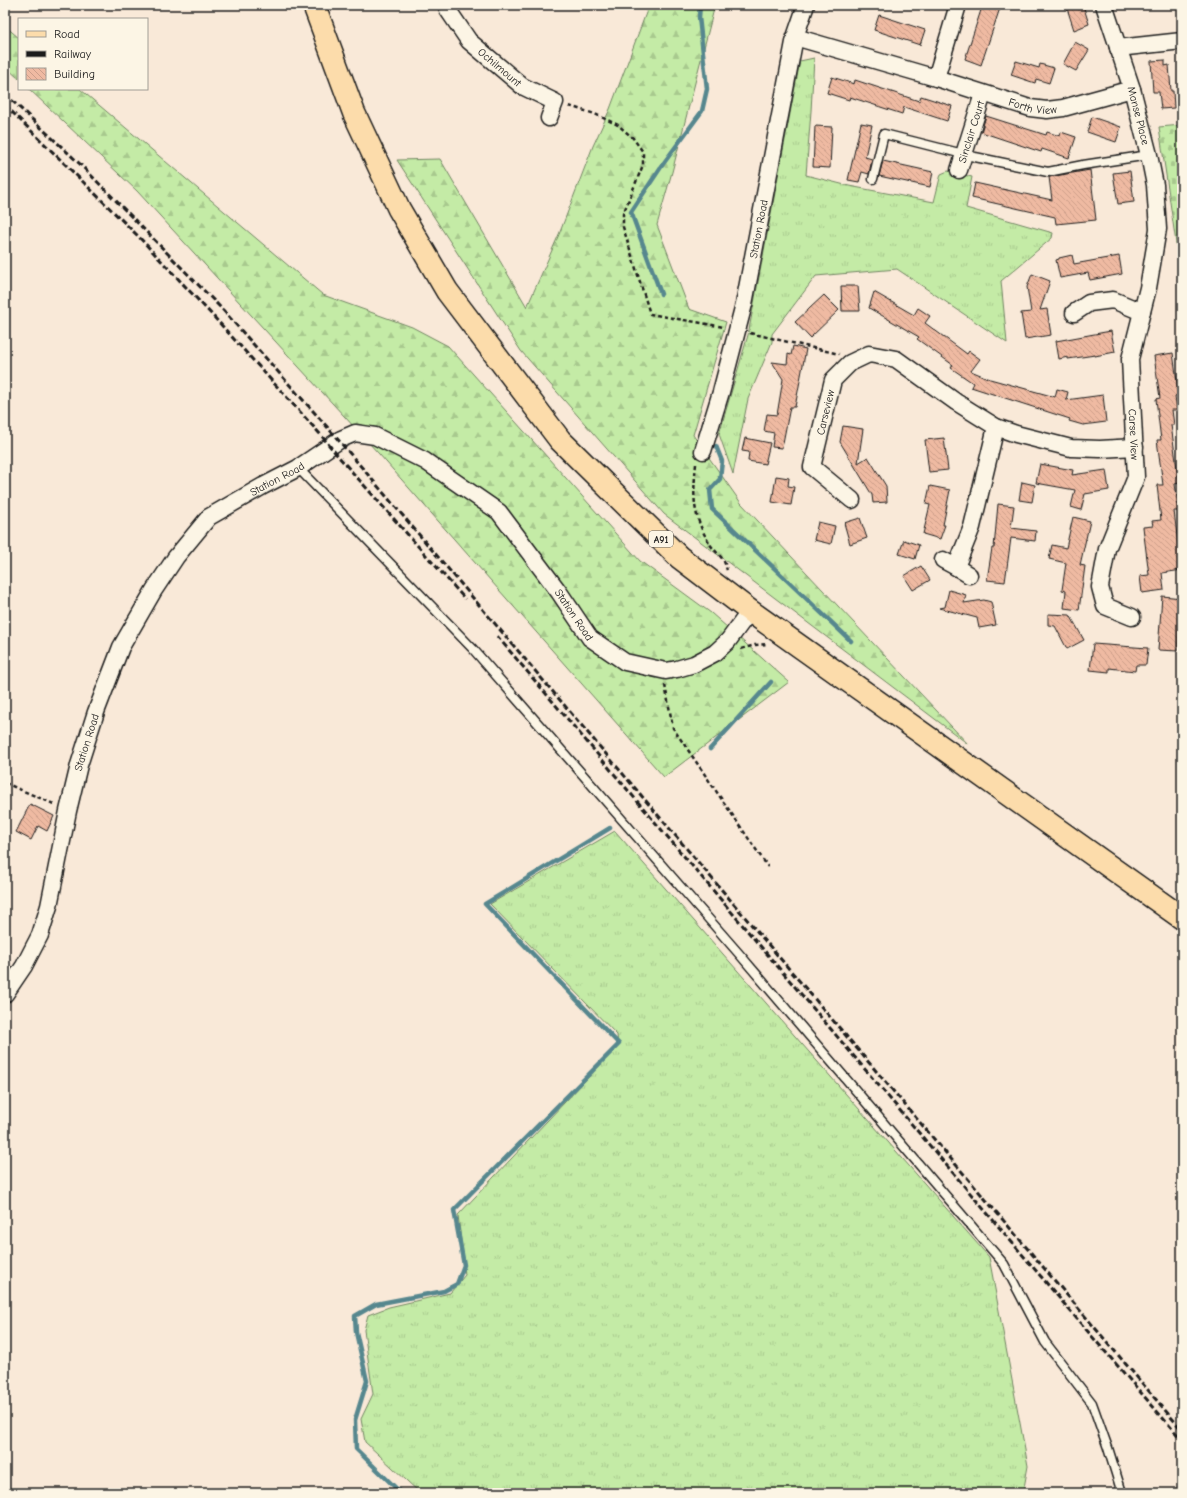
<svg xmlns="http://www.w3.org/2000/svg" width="1187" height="1498" viewBox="0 0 1187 1498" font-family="'Comic Neue',sans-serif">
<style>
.grass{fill:url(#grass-tufts);stroke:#708461}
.forest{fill:url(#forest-firs);stroke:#708461}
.cemetery{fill:url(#cemetery-stones);stroke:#708461}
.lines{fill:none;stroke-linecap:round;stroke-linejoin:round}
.stream{stroke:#57878e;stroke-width:4.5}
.building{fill:url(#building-back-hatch);stroke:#1c1c1c}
.lane-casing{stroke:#1c1c1c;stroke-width:11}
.street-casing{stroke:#1c1c1c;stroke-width:19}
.primary-casing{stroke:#1c1c1c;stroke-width:25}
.path{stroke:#1c1c1c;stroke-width:2.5;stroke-dasharray:4 3;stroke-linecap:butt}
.lane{stroke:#fcf5e5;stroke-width:8}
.street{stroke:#fcf5e5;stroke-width:16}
.primary{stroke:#fcdcab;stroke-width:22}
.rail{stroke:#1c1c1c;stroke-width:3;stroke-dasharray:6 3;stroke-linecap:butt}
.labels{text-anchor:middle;stroke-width:4;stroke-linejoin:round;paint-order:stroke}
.shield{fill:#fcf5e5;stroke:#5f5d58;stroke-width:1}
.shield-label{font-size:10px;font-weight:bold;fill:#1c1c1c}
.street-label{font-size:11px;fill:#1c1c1c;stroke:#fcf5e5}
</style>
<defs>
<pattern id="grass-tufts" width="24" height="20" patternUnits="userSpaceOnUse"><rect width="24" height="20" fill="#c4eba6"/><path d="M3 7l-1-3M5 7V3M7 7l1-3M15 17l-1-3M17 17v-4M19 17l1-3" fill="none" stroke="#a8c98e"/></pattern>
<pattern id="forest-firs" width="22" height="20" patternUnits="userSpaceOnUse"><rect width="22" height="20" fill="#c4eba6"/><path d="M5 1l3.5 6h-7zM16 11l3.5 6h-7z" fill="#a8c98e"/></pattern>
<pattern id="cemetery-stones" width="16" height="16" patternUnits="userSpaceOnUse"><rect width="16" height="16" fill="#c4eba6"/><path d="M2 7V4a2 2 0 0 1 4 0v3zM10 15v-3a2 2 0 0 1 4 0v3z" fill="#a8c98e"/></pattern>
<pattern id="building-back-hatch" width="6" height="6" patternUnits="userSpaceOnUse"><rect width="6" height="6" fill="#efbaa2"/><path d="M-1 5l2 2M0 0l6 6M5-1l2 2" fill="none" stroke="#cc9f8b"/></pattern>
</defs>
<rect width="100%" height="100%" fill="#f9e9d8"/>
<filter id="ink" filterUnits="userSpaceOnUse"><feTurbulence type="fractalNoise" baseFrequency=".025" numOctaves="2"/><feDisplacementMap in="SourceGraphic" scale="8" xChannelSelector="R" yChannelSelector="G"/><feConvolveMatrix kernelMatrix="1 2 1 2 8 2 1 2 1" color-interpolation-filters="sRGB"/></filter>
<g filter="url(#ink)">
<!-- grass -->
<g class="grass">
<path d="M814 58 811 111 806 175 849 186 934 202 941 174 948 171 972 177 966 208 1053 233 1052 238 1001 281 1007 343 897 269 816 276 772 334V342L748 399 733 474 719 434 748 335 800 61Z"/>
<path d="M615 831 989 1257 1028 1466 1023 1493H420L365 1442 361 1419 373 1394 364 1330 368 1315 389 1307 450 1293 465 1275 458 1215 618 1046 617 1035 490 904Z"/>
</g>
<!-- forest -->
<g class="forest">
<path d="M649 5H715L672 172 657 225 689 309 726 322 693 435 741 503 968 744 664 514 521 351 397 160 440 159 527 307 560 232 593 146 610 109Z"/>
<path d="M5 26 19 38V79L5 66Z"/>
<path d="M29 89H80L323 295 412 327 448 346 640 561 711 613 789 682 664 777 379 454 137 191Z"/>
</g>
<!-- cemetery -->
<path class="cemetery" d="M1182 125V284L1159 127Z"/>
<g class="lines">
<!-- stream -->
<g class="stream">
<path d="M661 294 631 212 663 164 702 111 707 89 699 17 700 5"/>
<path d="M716 446 722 461 720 479 710 490 712 509 851 641"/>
<path d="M710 749 771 682"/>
<path d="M401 1493 356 1449 355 1420 367 1381 356 1332 355 1316 376 1304 444 1291 457 1284 464 1265 454 1210 619 1044 485 904 610 828"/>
</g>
</g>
<!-- building -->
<g class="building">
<path d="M989 5H1001L981 65 965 59 982 7 988 9Z"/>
<path d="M1066 5H1083L1089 24 1074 30Z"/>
<path d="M879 15 925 30 920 45 874 30Z"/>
<path d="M1075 42 1089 50 1076 71 1063 64Z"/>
<path d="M1165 60V66L1169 65 1171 91H1173L1174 108 1161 109 1159 92H1153L1151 61Z"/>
<path d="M1016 61 1039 68 1040 64 1054 68 1049 83 1036 79 1035 83 1011 75Z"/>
<path d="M832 77 854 84 855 80 919 101 921 96 952 106 947 121 904 107 902 114 850 97 849 100 827 93Z"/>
<path d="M986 116 1046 135 1047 132 1060 136 1061 132 1076 137 1069 158 1042 149 1041 152 981 132Z"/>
<path d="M1092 117 1121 127 1116 142 1087 132Z"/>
<path d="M861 123 872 125 865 157 872 159 869 174 862 172 859 182 848 180Z"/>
<path d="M815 126 832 127 830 168 813 167Z"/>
<path d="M883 161 933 172 930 187 879 176Z"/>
<path d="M1090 170 1096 220 1056 224 1055 217 972 198 975 183 1052 200 1049 177Z"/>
<path d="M1130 171 1134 202 1118 204 1113 173Z"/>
<path d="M1072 255 1074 264 1119 256 1122 274 1090 280 1088 273 1060 278 1056 260 1059 259V258Z"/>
<path d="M1032 274 1050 281 1040 310 1047 309 1051 335 1025 339 1021 313 1031 312 1027 287Z"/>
<path d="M841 286H858L860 311H842Z"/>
<path d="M874 292 914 315 918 308 930 316 925 323 967 354 969 351 980 359 971 371 990 379 1055 397 1057 389 1068 392 1066 400 1103 395 1106 422 1083 425 1069 421 1070 419 971 387 973 383 951 368 953 365 917 339 919 337 869 308Z"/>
<path d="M824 295 839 310 810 338 795 322Z"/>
<path d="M1111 331 1115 352 1095 356V355L1068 359V357L1059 359 1056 341Z"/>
<path d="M793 346 806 349 795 407H790L782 448 772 447 774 433 764 431 767 414 777 415 783 379 772 362 787 364 788 354 791 355Z"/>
<path d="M1173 353 1179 395 1175 396 1177 410H1172L1174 425H1171L1179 483 1175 484 1179 511H1174L1179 552 1182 551V570L1162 573 1164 590 1142 593 1140 576 1149 575 1143 527 1153 526 1152 521 1161 520 1157 485H1163L1157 440H1161L1156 399 1160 398 1154 356Z"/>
<path d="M843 426 863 429 858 463 868 457 886 486 887 502 873 503 872 495 840 442Z"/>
<path d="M745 438 770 443 765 464 748 461 749 452 742 451Z"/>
<path d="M944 438 948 470 929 472 925 440Z"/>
<path d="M1040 464 1073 470 1072 475 1106 470 1109 490 1085 494 1081 510 1071 507 1075 490 1036 483Z"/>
<path d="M776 476 789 478 788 486 794 487 791 505 772 502Z"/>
<path d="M1022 482 1035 485 1032 502 1019 500Z"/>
<path d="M930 486 950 490 943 525H945L940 539 923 534 930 505 926 504Z"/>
<path d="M998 504 1014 506 1011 528 1036 531 1035 541 1011 538 1005 582 987 580 992 548H994Z"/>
<path d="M1073 517 1090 521 1080 565 1085 566 1079 610 1064 608 1066 591 1062 590 1066 563 1049 559 1052 545 1066 548Z"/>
<path d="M860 518 867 538 850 544 844 523Z"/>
<path d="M818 522 835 526 831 544 814 540Z"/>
<path d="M904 540 919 545 915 559 899 554Z"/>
<path d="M921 566 930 580 913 590 904 576Z"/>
<path d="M949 590 966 595 964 603 984 600 991 602 996 625 979 628 977 618 939 608 945 607Z"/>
<path d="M1162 596 1182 598 1179 615 1178 651 1158 650Z"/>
<path d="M1048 614 1070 615 1084 640 1067 649 1055 626 1048 625Z"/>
<path d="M1093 644 1148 648 1146 665H1136L1135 671 1109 668V672L1090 670Z"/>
<path d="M30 804 54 816 47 831 38 826 31 840 16 832Z"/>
</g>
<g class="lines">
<!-- lane casing -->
<g class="lane-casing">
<g id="lane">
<path d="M873 179 884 134 975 157 1048 172 1083 165 1149 155"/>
<path d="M298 468 473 649 741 956 1004 1264 1045 1342 1092 1403 1108 1448 1122 1493"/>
</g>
</g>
<!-- street casing -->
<g class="street-casing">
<g id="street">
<path id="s1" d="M447 5 448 10 469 41 522 86 555 102 549 118"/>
<path id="s2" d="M1104 5 1132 89 1149 155 1155 185 1158 229 1148 288 1130 359 1136 477 1107 549 1100 587 1105 606 1132 617"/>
<path id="s3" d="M795 37 936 78 1030 108 1047 110 1063 108 1132 89"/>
<path d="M1118 48 1182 41"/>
<path d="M936 78 958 5"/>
<path id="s4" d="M959 170 983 94"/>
<path d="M1074 313 1089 303 1113 300 1142 312"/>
<path id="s5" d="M703 451 721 392 744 304 795 37 806 5"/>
<path id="s6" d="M852 500 812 467 833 380 850 363 869 354 896 359 956 402 996 427 1016 434 1071 448 1100 449 1135 447"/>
<path d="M943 560 956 567"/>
<path d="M969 575 956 567 972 527 996 427"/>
<path id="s7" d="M5 994 24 966 40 935 49 906 68 811 79 765 96 712 121 647 154 590 176 557 209 517 263 486 298 468 341 439 355 433 375 436 425 461 499 512 559 592 590 638 625 662 666 671 677 669 694 664 715 653 728 641 750 611"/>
</g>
</g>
<!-- primary casing -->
<g class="primary-casing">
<path id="primary" d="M314 5 354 113 399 209 447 291 560 440 679 557 750 611 1182 918"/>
</g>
<!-- path -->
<g class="path">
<path d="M569 106 595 114 618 125 633 138 643 152V165L623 214V227L650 314 724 327"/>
<path d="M1182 215H1179L1182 237"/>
<path d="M750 333 839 354"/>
<path d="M696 464C693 496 692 516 710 544 714 551 723 557 725 564 726 566 726 568 727 570"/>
<path d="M741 649 755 645 767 644"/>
<path d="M665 685 673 728 768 867"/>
<path d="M5 783 56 805"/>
</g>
<!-- lane -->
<use href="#lane" class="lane"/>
<!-- street -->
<use href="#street" class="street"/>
<!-- primary -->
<use href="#primary" class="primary"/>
<!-- rail -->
<g class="rail">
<path d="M5 94 80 164 222 309 329 429 1182 1430"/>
<path d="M5 105 138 236 214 317 320 434 338 456 465 599"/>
<path d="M497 636 1083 1326 1182 1440"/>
</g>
</g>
</g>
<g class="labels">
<!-- shield labels -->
<rect class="shield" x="649" y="531" width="24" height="16" rx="3"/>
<g class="shield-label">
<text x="661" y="543">A91</text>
</g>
<!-- street labels -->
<g class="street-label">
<text dy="4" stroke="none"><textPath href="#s1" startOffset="83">Ochilmount</textPath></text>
<text dy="4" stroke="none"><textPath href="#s3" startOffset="248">Forth View</textPath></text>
<text dy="4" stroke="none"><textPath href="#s2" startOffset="116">Manse Place</textPath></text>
<text dy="4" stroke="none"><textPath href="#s4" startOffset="40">Sinclair Court</textPath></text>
<text dy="4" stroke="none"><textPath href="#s5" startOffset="229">Station Road</textPath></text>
<text dy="4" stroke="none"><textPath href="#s6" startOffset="108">Carseview</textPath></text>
<text dy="4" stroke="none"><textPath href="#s2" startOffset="440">Carse View</textPath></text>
<text dy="4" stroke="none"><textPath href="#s7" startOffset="604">Station Road</textPath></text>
<text dy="4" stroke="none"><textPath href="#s7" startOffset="988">Station Road</textPath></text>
<text dy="4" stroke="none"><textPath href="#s7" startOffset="267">Station Road</textPath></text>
</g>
</g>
<!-- margin -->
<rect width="1187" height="1498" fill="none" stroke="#fcf5e5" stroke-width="20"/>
<rect x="10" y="10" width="1167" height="1478" fill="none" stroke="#1c1c1c" stroke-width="1.5" filter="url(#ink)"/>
<!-- legend -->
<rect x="18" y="18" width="130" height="72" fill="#fcf5e5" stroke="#a29e95"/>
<rect x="26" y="31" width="20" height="6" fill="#fcdcab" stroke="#a29e95"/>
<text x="54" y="38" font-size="12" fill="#1c1c1c">Road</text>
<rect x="26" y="51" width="20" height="6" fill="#1c1c1c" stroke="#a29e95"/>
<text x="54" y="58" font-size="12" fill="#1c1c1c">Railway</text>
<rect x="26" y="68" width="20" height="12" fill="url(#building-back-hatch)" stroke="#a29e95"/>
<text x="54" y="78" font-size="12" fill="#1c1c1c">Building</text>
</svg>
